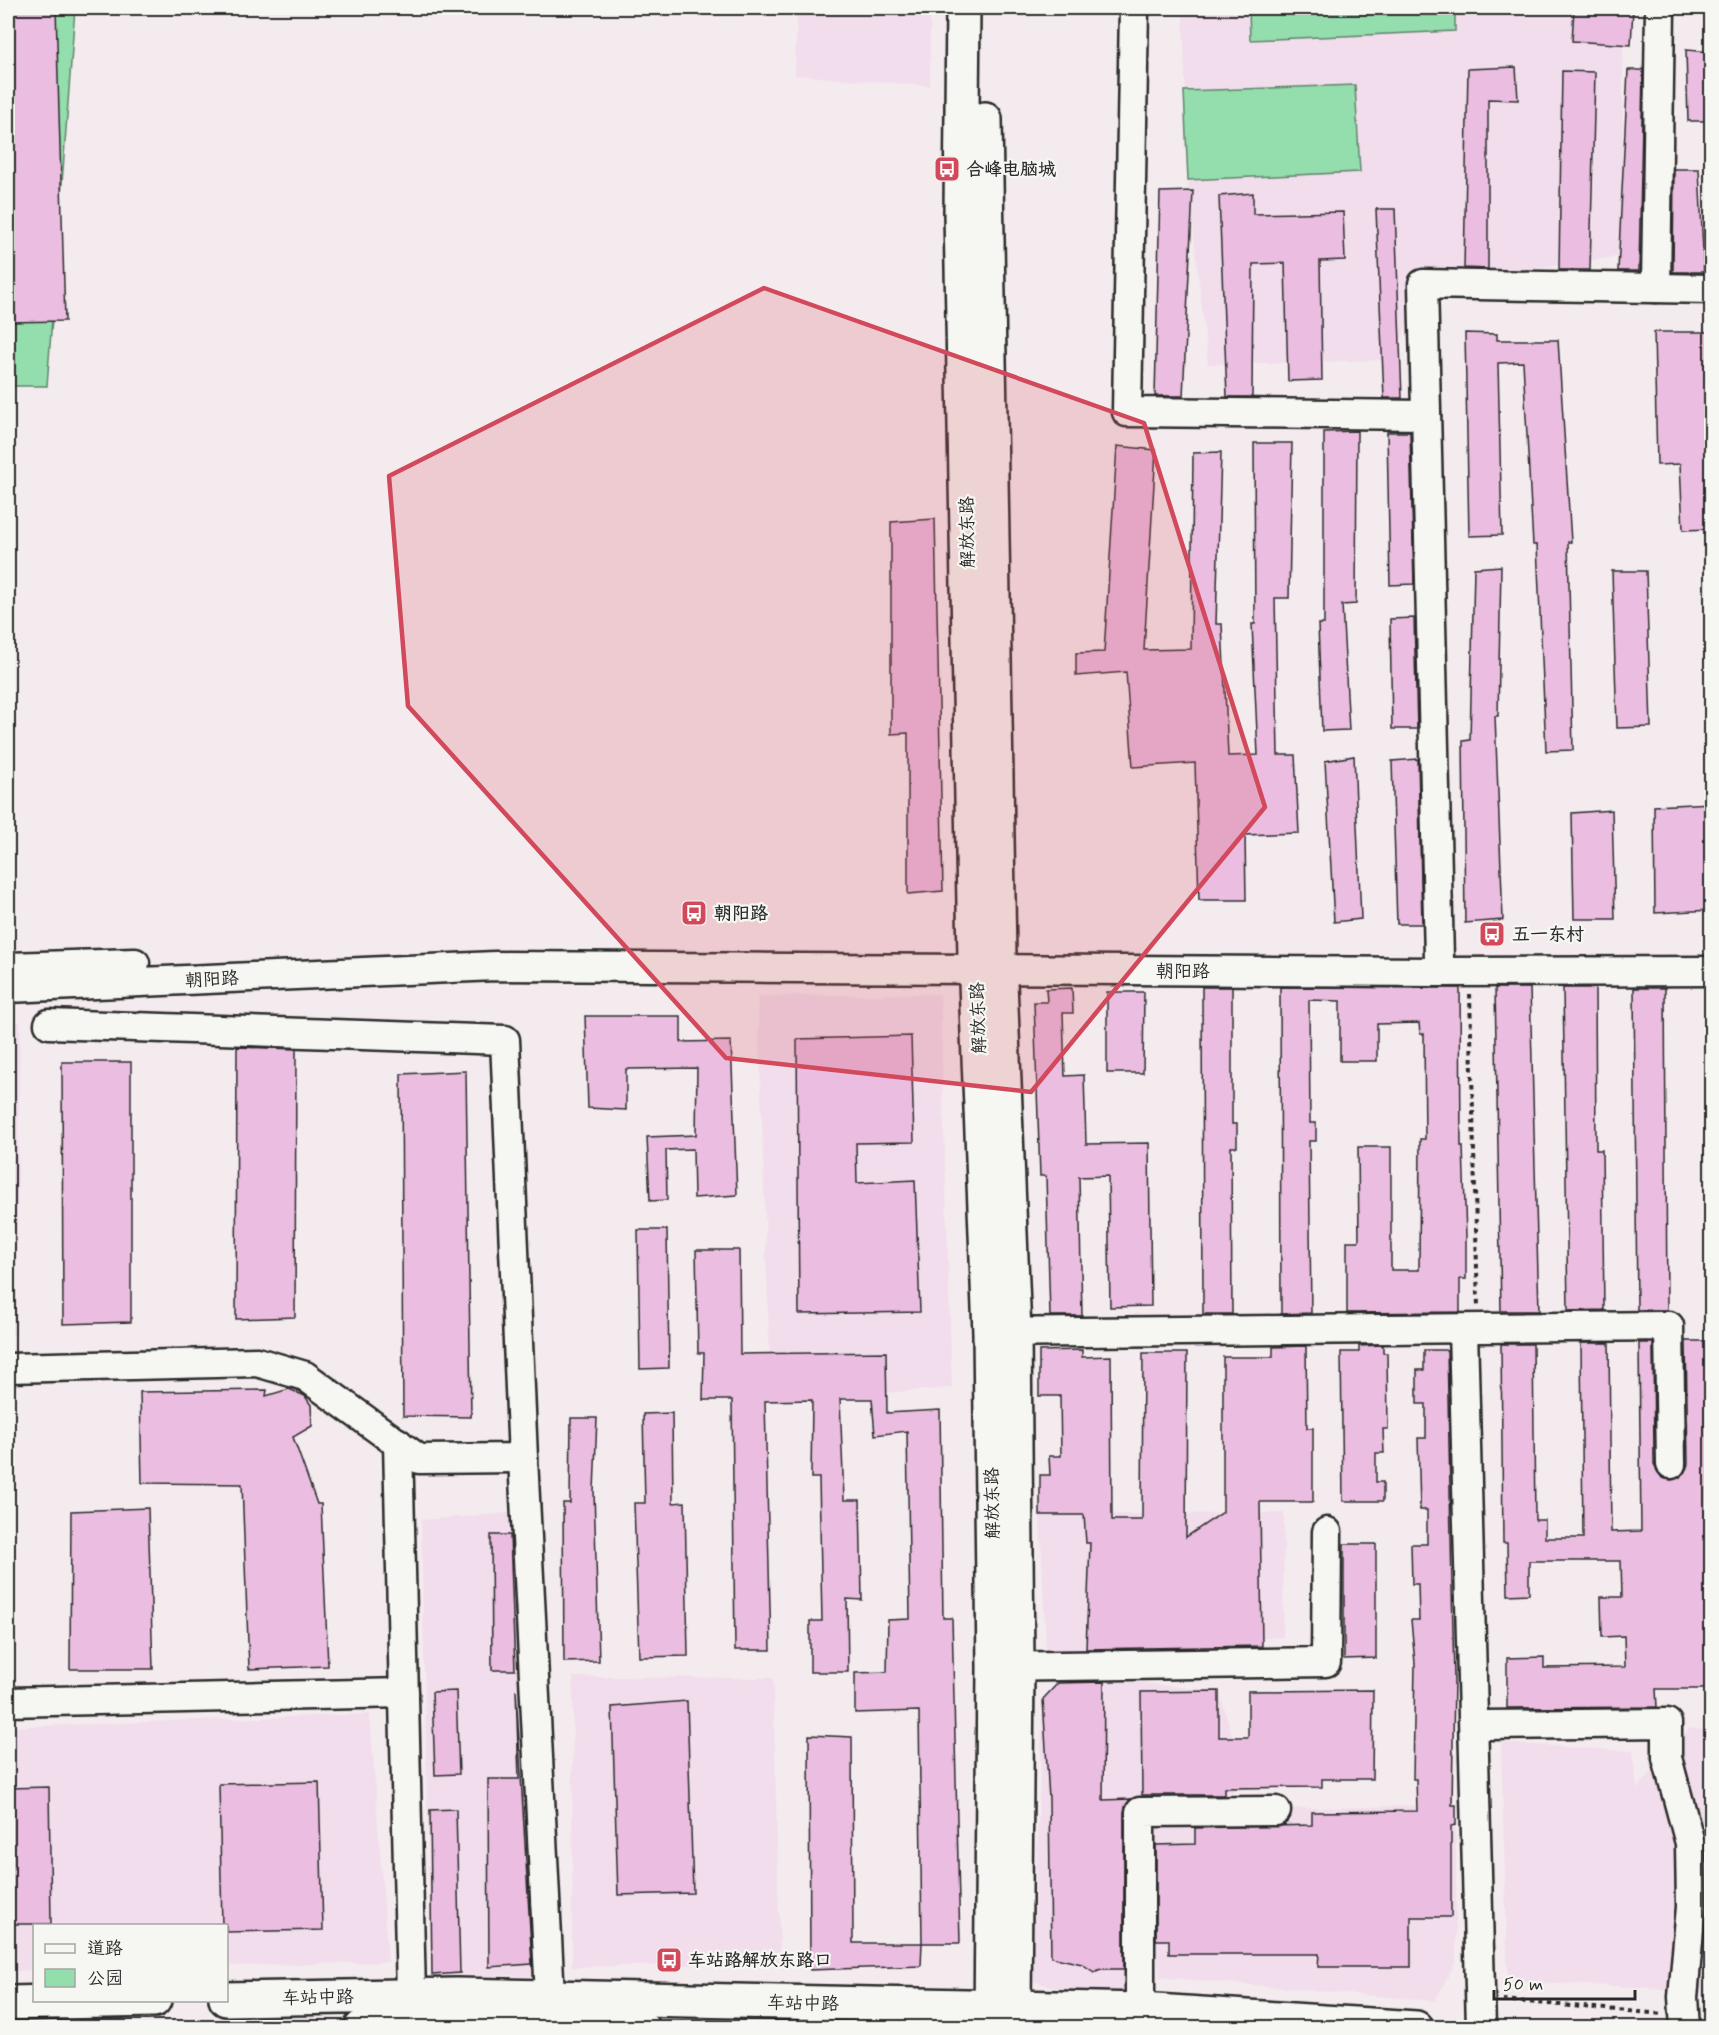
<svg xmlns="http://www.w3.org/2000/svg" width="1719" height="2035" viewBox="0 0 1719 2035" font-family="Mynerve,'LXGW WenKai TC',sans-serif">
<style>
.built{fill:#f1ddeb}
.green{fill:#94ddad;stroke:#60846c;stroke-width:1.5}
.building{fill:#eabde1;stroke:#2b2b2b;stroke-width:1.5}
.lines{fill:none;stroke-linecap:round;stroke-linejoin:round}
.minor-casing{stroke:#2b2b2b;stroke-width:33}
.major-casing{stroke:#2b2b2b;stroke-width:38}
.path{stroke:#2b2b2b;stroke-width:4;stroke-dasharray:4.5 4.5;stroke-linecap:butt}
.minor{stroke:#f6f6f2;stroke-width:28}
.major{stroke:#f6f6f2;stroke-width:33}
.marked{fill:#d1495b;fill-opacity:0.2;stroke:#d1495b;stroke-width:4.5;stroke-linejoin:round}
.labels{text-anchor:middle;stroke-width:4.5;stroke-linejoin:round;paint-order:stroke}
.poi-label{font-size:18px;font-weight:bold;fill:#2b2b2b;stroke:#f6f6f2;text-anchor:start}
.street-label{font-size:18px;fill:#2b2b2b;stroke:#f6f6f2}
</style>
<rect width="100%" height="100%" fill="#f4ebef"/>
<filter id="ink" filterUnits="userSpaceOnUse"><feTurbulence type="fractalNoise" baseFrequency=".0167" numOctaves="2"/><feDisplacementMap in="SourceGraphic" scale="12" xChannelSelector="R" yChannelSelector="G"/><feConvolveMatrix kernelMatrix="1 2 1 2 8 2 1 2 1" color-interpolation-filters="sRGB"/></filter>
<g filter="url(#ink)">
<!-- built -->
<g class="built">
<path d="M797 8H930V86L795 75Z"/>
<path d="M1183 8H1623L1622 256 1423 284 1393 360 1208 364 1188 180Z"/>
<path d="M940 994 952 1388 771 1401 758 996Z"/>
<path d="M8 1022H20L16 1335 8 1336Z"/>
<path d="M536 1511 555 1976 431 1975 421 1520Z"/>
<path d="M1284 1513 1283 1637 1046 1651 1040 1515Z"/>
<path d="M573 1677 773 1678 780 1963 572 1967Z"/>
<path d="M1104 1679 1219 1691 1248 1788 1145 1812 1456 1805V1961L1435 2001 1160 1977 1141 1816 1123 2006 1032 1981 1043 1699Z"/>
<path d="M370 1714 388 1962 227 1966 226 1926H34V1970L8 1971V1727Z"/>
<path d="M1690 1728 1711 1731V1996L1655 1988 1508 1981 1501 1743 1633 1751 1637 1789Z"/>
</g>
<!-- green -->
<g class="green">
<path d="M8 8H75L47 386H8Z"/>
<path d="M1249 8H1455V31L1250 40Z"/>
<path d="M1355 85 1360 172 1188 180 1184 91Z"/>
</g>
<!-- building -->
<g class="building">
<path d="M8 8H56L65 321 8 322Z"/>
<path d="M1574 8H1633L1631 45 1572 41Z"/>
<path d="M1686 50 1712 52V121H1688Z"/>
<path d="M1516 67 1518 100 1488 99V269L1464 268 1468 69Z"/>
<path d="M1628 70H1643L1639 271H1618Z"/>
<path d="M1562 71 1595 72 1590 270H1559Z"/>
<path d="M1674 169H1699L1704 272H1673Z"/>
<path d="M1193 191 1183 396H1155L1160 192Z"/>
<path d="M1253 193V214L1343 212 1345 260 1320 261 1322 380 1288 381 1285 263 1253 264 1252 397H1227L1219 196Z"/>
<path d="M1376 209H1395L1402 398H1384Z"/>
<path d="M1654 332H1712V529L1683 530 1680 464 1657 465Z"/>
<path d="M1465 333 1497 334V340H1558L1571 542H1568L1573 750 1546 751 1537 545H1533L1523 362 1498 363 1502 535 1469 536Z"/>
<path d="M1357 431 1356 604 1342 605 1349 730 1322 731 1318 624H1324V432Z"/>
<path d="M1387 432H1410L1414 584 1390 585Z"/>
<path d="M1254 443H1292L1289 598H1275L1278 755H1295L1299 833 1245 835 1246 900H1199L1195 763 1133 767 1126 672 1076 676V653L1104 652 1117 446 1156 450 1144 650 1191 649 1193 453 1221 452 1216 624H1222L1228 756 1258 755 1252 624H1255Z"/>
<path d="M935 519 943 891 908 894V733L891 734V522Z"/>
<path d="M1501 566 1498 716H1495L1503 920 1465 923 1463 741 1470 740 1474 568Z"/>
<path d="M1612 571H1646L1651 727 1617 728Z"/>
<path d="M1414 618 1417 729H1392L1390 619Z"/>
<path d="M1354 756 1361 919 1334 922 1325 761Z"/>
<path d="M1418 759 1422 924H1397L1392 761Z"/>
<path d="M1712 803V910L1655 913 1654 806Z"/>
<path d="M1612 810 1615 919H1574L1572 813Z"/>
<path d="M1202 987H1232V1124H1237V1147H1231L1232 1314H1203Z"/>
<path d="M1280 987 1460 988 1461 1146H1463L1466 1236V1279H1460V1312L1347 1313V1241H1359L1358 1147H1391V1270H1419L1420 1139H1425L1424 1034H1420L1419 1023 1377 1024V1061H1340V1001L1309 1000 1310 1123H1316V1141H1309L1311 1313 1281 1314Z"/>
<path d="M1072 988 1073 1013H1063L1065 1076 1084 1075 1086 1144 1149 1143 1151 1306 1110 1307 1108 1176 1079 1177 1082 1316H1050L1046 1176H1040L1034 1002H1047L1046 989Z"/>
<path d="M1495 988H1530L1539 1311H1501Z"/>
<path d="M1563 988H1595L1596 1150H1602L1604 1310 1568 1311Z"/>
<path d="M1634 988H1665L1667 1310H1637Z"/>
<path d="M1107 992H1144L1143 1073H1107Z"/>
<path d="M585 1016H681V1042L731 1041 737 1195 694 1198 693 1149 666 1150 667 1200 650 1201 647 1137 696 1135 697 1068 626 1069V1110L588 1108Z"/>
<path d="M911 1036 914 1142 856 1143 857 1183 915 1180 920 1312 799 1314 797 1039Z"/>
<path d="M237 1047 296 1049 295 1317 236 1319Z"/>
<path d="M62 1062H131V1322L63 1324Z"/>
<path d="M466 1071 471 1417 403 1416 401 1074Z"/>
<path d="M638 1230H667L669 1368 640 1369Z"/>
<path d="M696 1250H739L740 1354 886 1352 887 1413 940 1410 943 1618H952L960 1943H922L919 1711 855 1713V1673L887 1672 888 1620 910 1619 907 1431 875 1435 872 1399H840L844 1500H860L862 1600 847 1599 848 1672H810V1621H822L819 1478H811L812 1400 765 1401 771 1650H735L732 1400H703L704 1353H698Z"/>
<path d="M1686 1341H1712V1689H1656L1657 1707 1507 1708V1658L1544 1657V1668L1625 1667 1624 1636 1602 1637 1601 1597H1622L1621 1561H1529V1594L1508 1595 1507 1543H1503L1501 1344H1533L1535 1520H1545V1538H1583L1581 1343H1609L1611 1532 1641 1531 1639 1343H1653L1654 1464 1662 1478 1672 1480 1685 1473 1688 1464Z"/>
<path d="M1383 1345V1353H1387L1388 1429H1383L1384 1453H1376V1482H1383V1501H1343L1341 1352H1359V1346Z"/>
<path d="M1306 1346 1307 1428H1313V1502H1260L1262 1646 1086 1649 1090 1543H1086L1084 1515H1040V1475H1050L1049 1456H1061L1060 1396H1039V1351L1082 1350V1357L1111 1356 1112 1520H1142L1143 1353H1187L1186 1537 1223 1512V1357H1273V1347Z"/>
<path d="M1424 1350H1447L1454 1679 1452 1805H1456V1825L1451 1826V1917H1411V1967H1318L1319 1954H1169V1940H1156V1845L1195 1844V1828L1312 1825V1812L1417 1811 1416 1779H1413L1415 1663 1411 1620H1419L1418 1584H1412L1411 1544H1427V1510H1420L1419 1473 1418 1438H1426V1404H1417V1370H1424Z"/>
<path d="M289 1389 305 1396 311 1405 312 1426 293 1437 317 1504H321L328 1666 249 1669 242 1484 142 1483 140 1392 267 1390 266 1396Z"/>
<path d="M672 1413 673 1503 685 1502 688 1656 639 1657 634 1503H645L643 1414Z"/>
<path d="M571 1418H597L594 1491 599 1661 564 1662 563 1503H570Z"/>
<path d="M148 1508 153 1669H70L71 1511Z"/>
<path d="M491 1535H510L515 1670H492Z"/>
<path d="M1344 1544H1376V1658L1344 1659Z"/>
<path d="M1104 1682 1103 1800 1130 1799 1124 1812V1969H1101L1094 1972 1082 1964 1051 1957 1049 1799 1043 1699 1058 1683Z"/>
<path d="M516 1690 532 1964 489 1967 488 1779H519Z"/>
<path d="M1373 1690 1372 1779H1322V1787L1224 1788V1795H1142L1141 1692 1219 1691V1737H1248V1691Z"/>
<path d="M456 1691 459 1774 435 1775 432 1692Z"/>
<path d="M687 1701 693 1893 618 1895 612 1707Z"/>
<path d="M809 1735 852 1737 853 1943H922L921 1966 810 1970Z"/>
<path d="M319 1782 323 1930 226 1932V1926H222L219 1784Z"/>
<path d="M49 1787 51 1924H8V1788Z"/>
<path d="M456 1809 460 1973 432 1975 430 1810Z"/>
</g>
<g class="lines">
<!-- minor casing -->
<g class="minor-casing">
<g id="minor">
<path d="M1134 8 1127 412 1426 415"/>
<path d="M1656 288 1660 8"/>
<path d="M1439 959 1423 284 1712 289"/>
<path d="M8 967 135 963"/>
<path d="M8 988 495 966 1438 972 1712 971"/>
<path d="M1463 1329 1481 2028"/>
<path d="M993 1333 1669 1326 1671 1464"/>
<path d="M8 1368 257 1362 305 1376 419 1459 523 1458 505 1040 49 1024"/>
<path d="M398 1443 411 1995"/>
<path d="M523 1458 550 1997"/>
<path d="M996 1667 1326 1662 1327 1532"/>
<path d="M8 1702 404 1693"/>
<path d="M1486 1725 1667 1723V1758L1690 1843 1691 1907 1683 1997 1685 2028"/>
<path d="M1140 2010V1812L1276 1811"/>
</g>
</g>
<!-- major casing -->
<g class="major-casing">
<g id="major">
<path d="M963 8 961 213 975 958 990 1333 994 1667 991 2028"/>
<path d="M985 119 999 957 1014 1333 1017 1667 1014 2007"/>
<path d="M226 1999 456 1995 1014 2007 1140 2010 1416 2028"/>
<path d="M8 2003 154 2000"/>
<path d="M361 2028 457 2023 642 2028"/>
</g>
</g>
<!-- path -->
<g class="path">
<path d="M1470 994 1478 1308"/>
<path d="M1503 2000 1663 2014"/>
</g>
<!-- minor -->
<use href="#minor" class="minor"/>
<!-- major -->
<use href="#major" class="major"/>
</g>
</g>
<!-- marked area -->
<path class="marked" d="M764 288 1144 423 1265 807 1031 1092 726 1058 408 706 389 476Z"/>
<!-- icons -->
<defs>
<g id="bus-square" transform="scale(1.35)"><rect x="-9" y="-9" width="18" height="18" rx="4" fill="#d1495b" stroke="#f6f6f2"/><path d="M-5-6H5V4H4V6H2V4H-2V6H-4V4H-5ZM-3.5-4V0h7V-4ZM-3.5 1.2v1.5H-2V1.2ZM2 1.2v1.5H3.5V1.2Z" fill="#fff"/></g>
</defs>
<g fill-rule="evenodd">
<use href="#bus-square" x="947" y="169"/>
<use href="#bus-square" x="694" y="913"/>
<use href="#bus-square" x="1492" y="934"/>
<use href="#bus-square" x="669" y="1960"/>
</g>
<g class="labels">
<!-- poi labels -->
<g class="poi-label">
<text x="966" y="175">合峰电脑城</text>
<text x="714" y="919">朝阳路</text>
<text x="1512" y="940">五一东村</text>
<text x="688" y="1966">车站路解放东路口</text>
</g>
<!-- street labels -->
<g class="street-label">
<text transform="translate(967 532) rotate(-91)" y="6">解放东路</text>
<text x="1183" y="977">朝阳路</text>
<text transform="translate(212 979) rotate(-3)" y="6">朝阳路</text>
<text transform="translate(978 1018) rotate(-92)" y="6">解放东路</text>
<text transform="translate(992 1503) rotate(-91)" y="6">解放东路</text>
<text transform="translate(318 1997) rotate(-1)" y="6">车站中路</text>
<text transform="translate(803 2003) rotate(1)" y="6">车站中路</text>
</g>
</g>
<!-- margin -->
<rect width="1719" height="2035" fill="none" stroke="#f6f6f2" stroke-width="30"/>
<rect x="15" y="15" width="1689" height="2005" fill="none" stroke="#2b2b2b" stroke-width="2" filter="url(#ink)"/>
<!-- legend -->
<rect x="33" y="1924" width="195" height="78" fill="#f6f6f2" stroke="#a5a5a2" stroke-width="1.5"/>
<rect x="45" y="1944" width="30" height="9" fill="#f6f6f2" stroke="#a5a5a2" stroke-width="1.5"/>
<text x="87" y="1954" font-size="18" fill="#2b2b2b">道路</text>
<rect x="45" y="1969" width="30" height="18" fill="#94ddad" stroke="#a5a5a2" stroke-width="1.5"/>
<text x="87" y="1984" font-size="18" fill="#2b2b2b">公园</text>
<!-- scale -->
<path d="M1494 1990v9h141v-9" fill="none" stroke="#2b2b2b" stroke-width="3"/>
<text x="1503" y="1990" font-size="18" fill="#2b2b2b" stroke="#f6f6f2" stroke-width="4.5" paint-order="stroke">50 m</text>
</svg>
